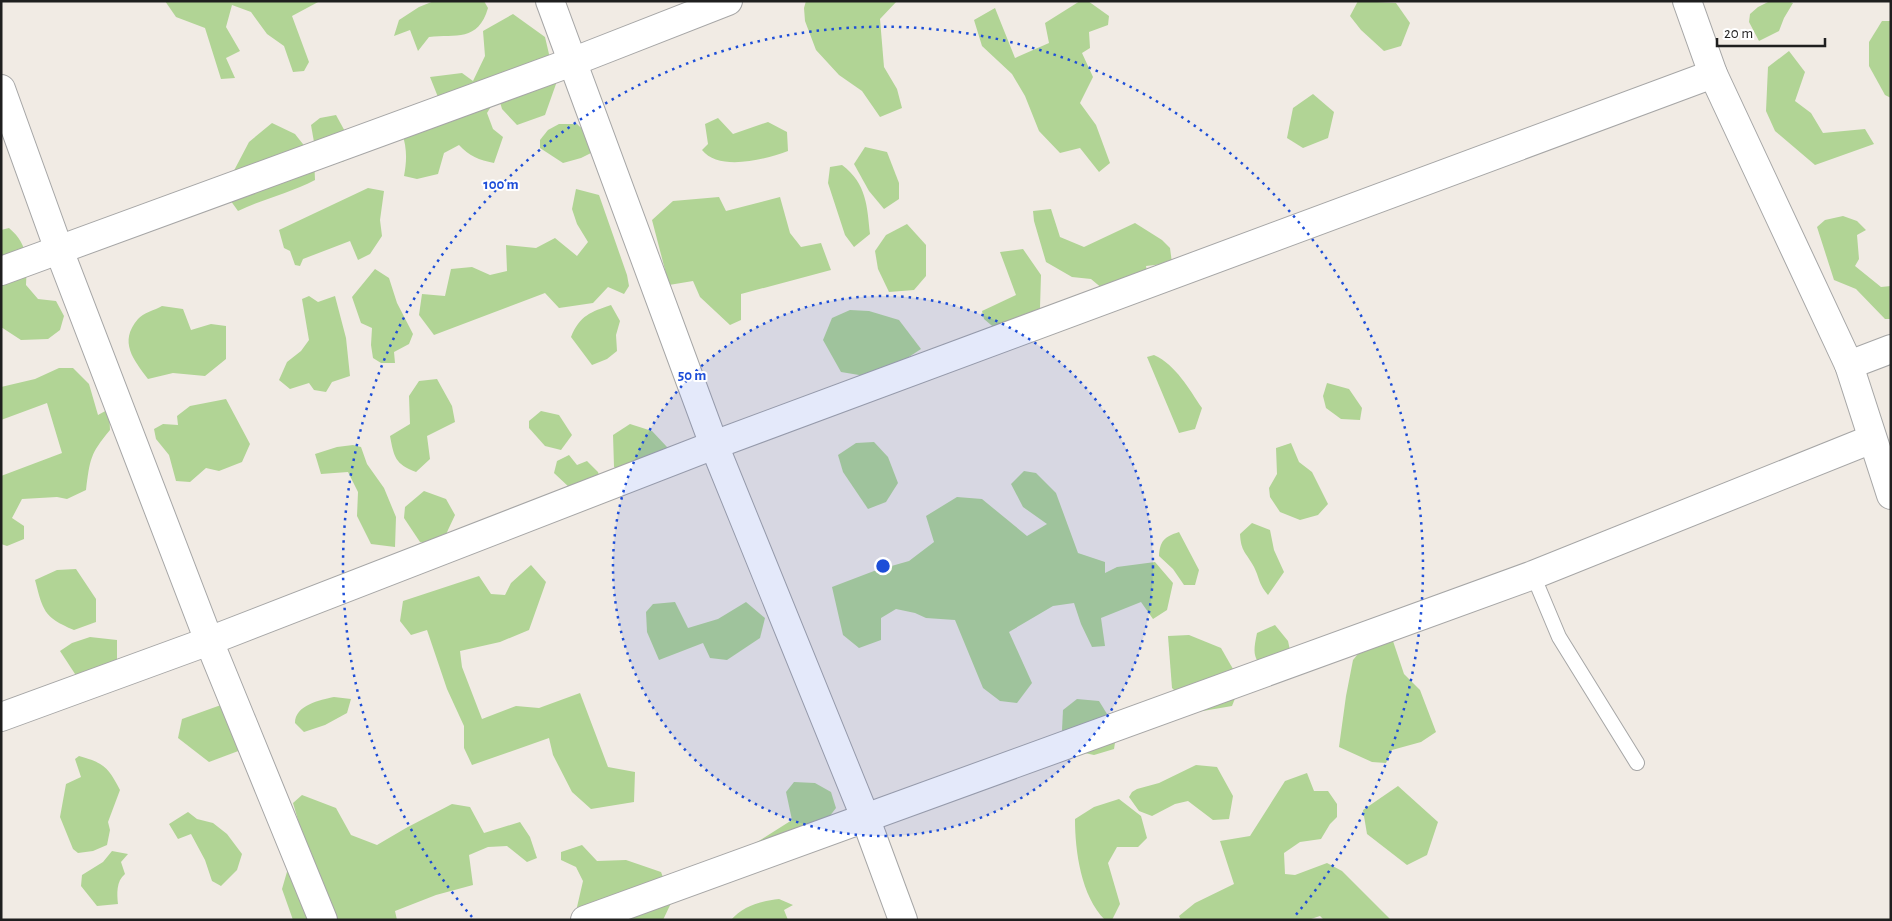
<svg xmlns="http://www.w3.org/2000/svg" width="1892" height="921" viewBox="0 0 1892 921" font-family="'Alegreya Sans',sans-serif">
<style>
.forest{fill:#b1d495}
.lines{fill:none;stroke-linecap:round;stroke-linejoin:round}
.lane-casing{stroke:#a6a6a6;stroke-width:16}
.street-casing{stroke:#a6a6a6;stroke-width:30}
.lane{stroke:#fff;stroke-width:14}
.street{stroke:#fff;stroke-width:28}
.ring{fill:none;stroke:#1d4ed8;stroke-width:2.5;stroke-dasharray:2.5 5}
.centre{fill:#1d4ed8;stroke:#fff;stroke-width:2.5}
.ring-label{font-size:15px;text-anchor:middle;font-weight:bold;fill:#1d4ed8;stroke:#fff;stroke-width:4;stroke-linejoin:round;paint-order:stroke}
</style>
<rect width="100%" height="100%" fill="#f1ebe4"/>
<!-- forest -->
<g class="forest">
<path d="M165 1H320L292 16 309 62 304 71 293 72 284 46 267 34 251 12 232 5 226 27 240 51 226 58 235 78 221 79 205 28 176 17Z"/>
<path d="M434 1H484L488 8C478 42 456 34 429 37L418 51 410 30 394 36 399 20 419 7Z"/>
<path d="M806 1H897L880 19 884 67 897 89 902 108 880 117 862 91 839 75 816 50 805 21 804 8Z"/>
<path d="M1080 1H1088L1109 16 1108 25 1089 32 1090 48 1082 53 1093 77 1080 103 1096 125 1110 163 1099 172 1080 148 1060 153 1039 131 1025 96 1012 74 982 46 974 20 995 8 1015 58 1049 43 1045 23Z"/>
<path d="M1358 1 1396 3 1410 23 1401 46 1384 51 1361 30 1350 16Z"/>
<path d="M1770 1H1788L1793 3 1784 18 1779 31 1759 41 1749 22 1750 14 1758 7Z"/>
<path d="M513 14 545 37 556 84 545 115 517 125 502 109 498 95 487 113 493 129 503 137 494 163C479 160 469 156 459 145L444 153 438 174 417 179 404 176C407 160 407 148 402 133L440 102 430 77 462 73 473 81 485 56 483 31Z"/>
<path d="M1882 21H1891V98L1885 95 1869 66V42Z"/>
<path d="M1789 51 1805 72 1795 101 1811 113 1823 133 1865 129 1874 144 1815 165 1775 131 1766 111 1768 67Z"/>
<path d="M1313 94 1334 112 1328 138 1303 148 1287 138 1293 108Z"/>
<path d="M336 115 353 146 343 162 327 161 314 142 311 125 320 118Z"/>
<path d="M718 118 733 134 768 122 787 132 788 151C767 159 719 172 702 150L708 144 705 124Z"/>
<path d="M272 123 295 134 314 158 315 180C290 193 263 199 238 211L228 197V182L249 142Z"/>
<path d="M559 124H577L591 137V153L581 158 563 163 540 148V140L548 130Z"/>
<path d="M865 147 887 152 899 183V199L884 209 869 191 854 164Z"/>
<path d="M842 165C867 184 867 206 870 234L854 247 845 235 828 183 830 167Z"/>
<path d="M368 188 384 191 380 220 382 236 370 254 358 260 350 241 303 259 300 266 295 265 290 251 284 248 279 230Z"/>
<path d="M576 189 599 195 627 275 629 286 624 294 608 287 593 303 559 308 545 293 434 335 419 315 422 294 445 296 451 269 472 267 490 275 507 271 506 245 536 248 555 238 577 256 588 242 577 224 572 209Z"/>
<path d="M719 197 726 211 780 197 790 233 801 247 821 243 831 270 741 294V320L730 325 700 297 693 281 669 285 652 220 673 201Z"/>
<path d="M1051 209 1060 237 1084 247 1135 223 1162 240 1170 248 1172 263 1146 266 1149 282 1115 299 1091 279 1072 277 1046 262 1034 221 1033 211Z"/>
<path d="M1843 216 1857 221 1866 230 1857 235 1859 259 1855 266 1881 287 1891 286V319H1885L1856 289 1834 280 1817 227 1825 220Z"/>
<path d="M907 224 926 245V276L914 290 889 292 878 269 875 251 886 235Z"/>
<path d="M9 228C29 245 27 261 26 285L38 299 56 301 64 316 60 330 48 339 21 340 1 327V230Z"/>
<path d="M1023 249 1041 275 1040 308 1020 331 1004 336 984 319 982 311 1016 295 1000 252Z"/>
<path d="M375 269 389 278 397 303 413 334 409 344 394 352 395 363H381L373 358 371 345 372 328 361 323 352 297Z"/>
<path d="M309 296 318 302 335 296 346 338 350 376 332 382 326 392 314 390 309 383 290 389 279 380 287 362 301 351 309 340 302 299Z"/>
<path d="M611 305 620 321 616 335 617 351 607 359 592 365 571 337C580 315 591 312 611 305Z"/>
<path d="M162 306 183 309 191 330 211 324 226 326V359L205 376 173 373 148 379C134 360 118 342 138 319 143 313 155 310 162 306Z"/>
<path d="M850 310 869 311 899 320 921 349 877 378 841 372 823 340 832 318Z"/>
<path d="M1154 355C1176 365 1189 389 1202 408L1195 429 1179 433 1147 357Z"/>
<path d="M59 368H73L89 384 98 415 109 409 110 430C90 454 90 459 86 490L67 499 57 497 22 499 12 518 24 526V539L7 546 1 544V476L62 453 47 403 1 420V387L35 379Z"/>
<path d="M437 379 452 406 455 422 427 436 430 459 416 472C395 464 394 457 390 436L410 424 409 396 419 381Z"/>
<path d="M1327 383 1349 389 1362 408 1360 420 1341 419 1326 408 1323 396Z"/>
<path d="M226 399 250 444 242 462 219 471 206 468 190 482 176 481 169 455 156 439 154 429 163 424 178 425 177 416 190 406Z"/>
<path d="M541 411 559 415 572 435 561 450 545 446 529 428V421Z"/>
<path d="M630 424 652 431 667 447 668 467 628 479 614 467 613 435Z"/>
<path d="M874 442 888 457 898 483 886 502 868 509 843 472 838 455 856 443Z"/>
<path d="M1291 443 1299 462 1312 472 1328 504 1318 515 1300 520 1280 512 1270 497 1269 488 1277 474 1276 448Z"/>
<path d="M353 445 361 447 367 464 384 488 396 517 395 547 371 544 357 516 358 492 348 472 321 474 315 454 337 447Z"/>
<path d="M569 455 577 465 587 461 598 472 601 482 570 488 554 473 557 461Z"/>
<path d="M1024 471 1036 473 1056 493 1078 553 1105 562V573L1117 567 1155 562 1173 583 1167 610 1153 619 1141 602 1101 618 1105 646 1092 647 1081 624 1074 603 1053 606 1009 632 1032 683 1017 703 1000 701 983 688 955 620 926 618 915 613 896 609 881 618V640L859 648 843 635 832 587 874 571 909 561 934 542 926 516 957 497 982 499 1027 536 1047 524 1023 507 1011 484Z"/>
<path d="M424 491 446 499 455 515 441 545 420 542 404 518 405 507Z"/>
<path d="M1252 523 1270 530 1274 550 1284 572 1268 595C1258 583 1260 579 1254 567 1246 552 1241 552 1240 534Z"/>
<path d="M1179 532 1199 570 1195 585H1184L1173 569 1159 556C1160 541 1164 537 1179 532Z"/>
<path d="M531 565 546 582 529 630 500 642 460 651 462 667 482 719 516 706 539 708 580 693 608 767 635 772 634 802 591 809 572 792 553 755 549 738 472 765 464 748V726L447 689 427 630 411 635 400 621 403 601 479 576 491 594 505 595 511 583Z"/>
<path d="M76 569 96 599V622L74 630C43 617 43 610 35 580L57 570Z"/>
<path d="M675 602 688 628 718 619 746 602 765 618 760 638 727 660 710 658 703 643 659 660 647 632 646 612 653 604Z"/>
<path d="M1275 625 1288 641 1293 664 1268 676C1254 657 1252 657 1257 633Z"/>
<path d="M1189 635 1221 648 1241 683 1232 706 1197 712 1172 688 1168 636Z"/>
<path d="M90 637 117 640V661L77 677 60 651 72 643Z"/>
<path d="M1393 641 1404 674 1420 690 1436 732 1421 742 1392 750 1386 763 1372 762 1339 747 1346 696 1353 660 1366 644Z"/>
<path d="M334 697 351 699 347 713 325 725 304 732 295 723C295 705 320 700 334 697Z"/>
<path d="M1077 699 1099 701 1117 730 1114 749 1094 755 1071 750 1062 730 1063 710Z"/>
<path d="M221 705 241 750 209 762 178 738 182 719Z"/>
<path d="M79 756C104 763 108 767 120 790L108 822 110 830 107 845 93 851 78 853 73 849 60 817 66 784 81 777 75 759Z"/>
<path d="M1196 765 1217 767 1233 796 1229 819 1213 820 1188 801 1175 804 1152 816 1139 811 1129 797 1132 792 1137 789 1159 783Z"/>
<path d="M1307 773 1314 791H1328L1337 804V817L1330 824 1321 839 1300 842 1284 853 1285 874 1295 875 1327 863 1342 871 1391 920H1324L1320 916 1308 920H1181L1179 916 1195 903 1234 884 1220 841 1250 836 1285 781Z"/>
<path d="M794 782 815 783 831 792 836 808 819 830 746 849 792 820 786 792Z"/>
<path d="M1398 786 1438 822 1427 855 1407 865 1367 834 1363 810Z"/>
<path d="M302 795 336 808 351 835 377 845 406 828 452 804 470 807 484 833 520 822 530 837 537 858 527 862 507 846 488 847 469 855 473 885 436 895 395 911 397 920H293L282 889 300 827 293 803Z"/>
<path d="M1119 799 1141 816 1147 838 1138 847H1117L1108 863 1120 904 1112 920H1105C1081 896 1075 851 1075 819L1094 807Z"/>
<path d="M188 812 197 819 213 823 227 834 242 854 237 870 221 886 212 881 205 860 191 834 178 839 169 824Z"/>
<path d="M582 845 597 861 626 860 661 872 672 901 663 920H582L577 907 583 881 576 867 561 860V852Z"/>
<path d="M112 851 128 854 121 862 125 874C116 881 117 894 118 904L97 906 81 886 82 875 103 862Z"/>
<path d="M779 899 793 905 784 910 788 920H731C743 906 761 901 779 899Z"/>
</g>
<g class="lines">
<!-- lane casing -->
<g class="lane-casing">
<path id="lane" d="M1533 575 1559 637 1637 763"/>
</g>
<!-- street casing -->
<g class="street-casing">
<g id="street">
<path d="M550 1 714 445 865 817 903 920"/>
<path d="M1687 1 1713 74 1849 365 1891 495"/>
<path d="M1 89 59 250 209 641 323 920"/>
<path d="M1 271 572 62 728 1"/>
<path d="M1849 365 1891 349"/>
<path d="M1 717 209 641 714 445 1713 74"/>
<path d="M585 920 1533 575 1872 439"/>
</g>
</g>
<!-- lane -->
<use href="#lane" class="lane"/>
<!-- street -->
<use href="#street" class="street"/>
</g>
<!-- distance rings -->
<circle cx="883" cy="566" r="270" fill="#1d4ed8" fill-opacity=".12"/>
<g class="ring">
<circle cx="883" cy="566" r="270"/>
<path d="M472 917A540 540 0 1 1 1294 917"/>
</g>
<circle cx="883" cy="566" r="8" class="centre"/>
<g class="ring-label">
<text x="501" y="189">100 m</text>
<text x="692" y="380">50 m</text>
</g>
<!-- border -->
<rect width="1892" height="921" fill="none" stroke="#1f1f1f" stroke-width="5"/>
<!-- scale -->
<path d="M1717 38v8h108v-8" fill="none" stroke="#1f1f1f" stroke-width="2.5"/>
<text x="1724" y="38" font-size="15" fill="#1f1f1f" stroke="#ffffff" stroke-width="4" paint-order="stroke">20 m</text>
</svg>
